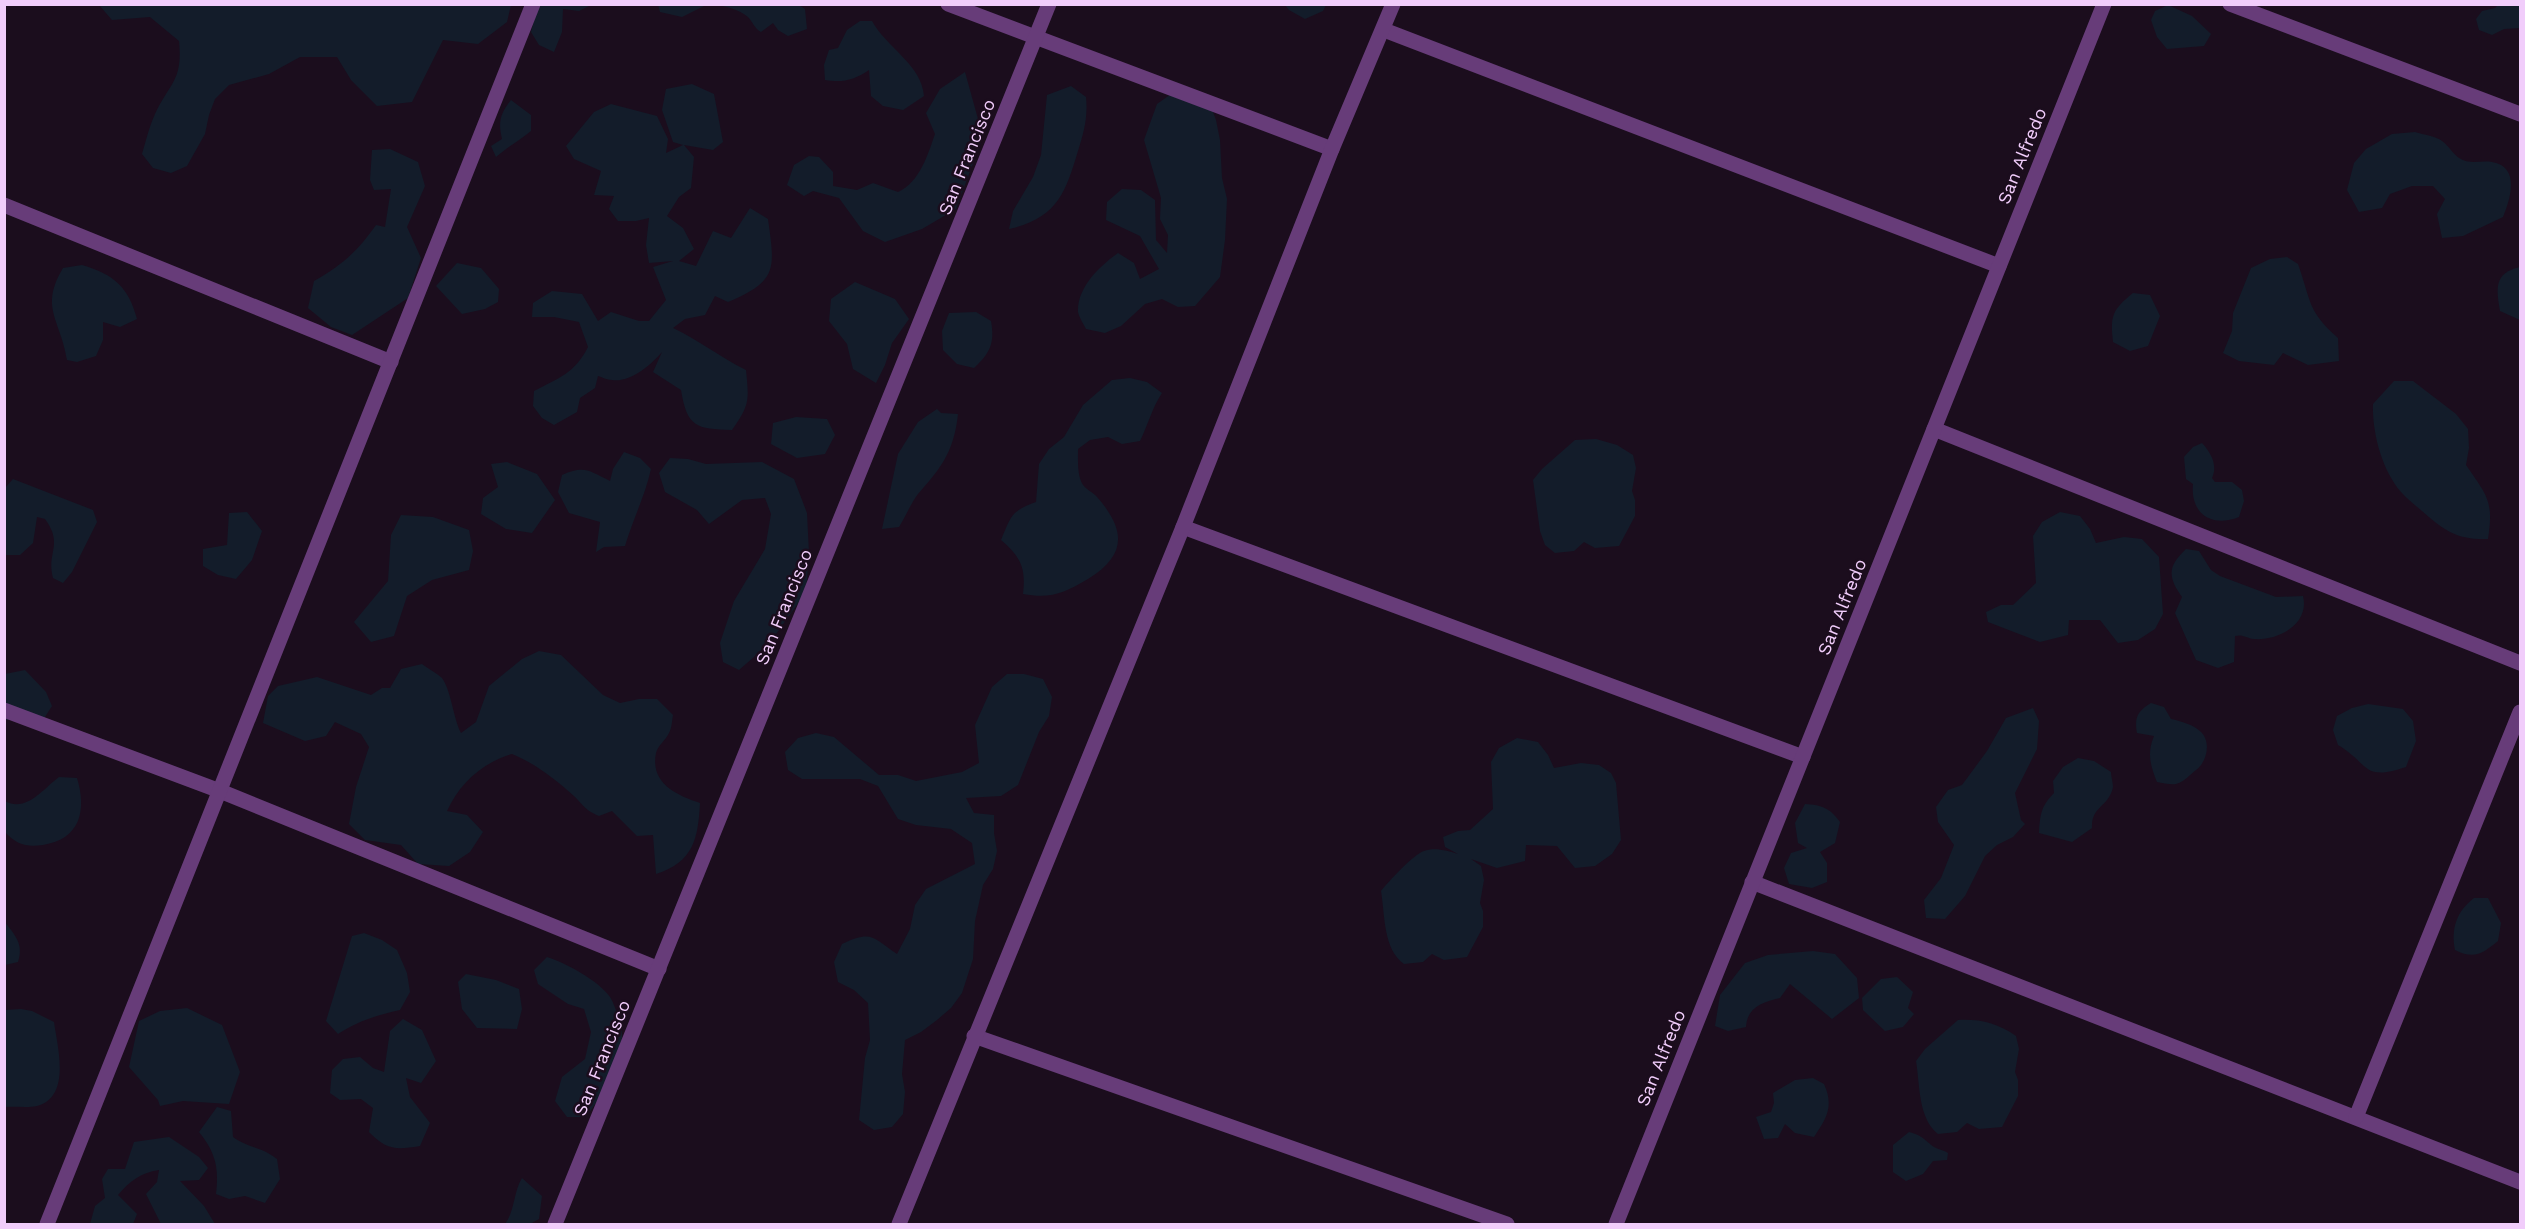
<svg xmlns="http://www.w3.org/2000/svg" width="2525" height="1229" viewBox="0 0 2525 1229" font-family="'Work Sans',sans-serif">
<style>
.green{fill:#131c2a}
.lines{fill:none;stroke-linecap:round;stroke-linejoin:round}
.minor{stroke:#673c79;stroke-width:15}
.labels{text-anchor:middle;stroke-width:5;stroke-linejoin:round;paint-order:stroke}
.street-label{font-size:18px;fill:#f1cdfb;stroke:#1b0d1d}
</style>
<rect width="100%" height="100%" fill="#1b0d1d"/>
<!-- green -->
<g class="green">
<path d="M99 5H511L507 22 478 44 443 40 412 102 377 106 351 80 337 57H300L269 74 229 85 215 99 209 115 205 134 187 166 171 173 153 168 142 154C146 141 149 127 155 114 170 82 183 81 179 41L150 17 112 20Z"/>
<path d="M541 5H591L579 11 563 9 562 32 554 52 539 45 531 32 535 16Z"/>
<path d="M658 5V4L706 5 682 17 660 12Z"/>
<path d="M716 5H799L805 9 807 29 788 36 778 30 773 23 761 32C754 28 753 22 748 17 738 9 728 7 716 5Z"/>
<path d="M1285 5H1326L1323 11 1305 19 1289 10Z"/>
<path d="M2168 5 2192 16 2211 34 2204 46 2167 49 2157 37 2151 20 2155 11Z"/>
<path d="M2498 5H2520V28L2504 29 2492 35 2479 30 2476 19 2482 11 2495 8Z"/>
<path d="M860 21H872C886 47 922 65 924 96L903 110 883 106 871 96 869 70C854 80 843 83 825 80L824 65 829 50 838 48 847 30Z"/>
<path d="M965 72 983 137 956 209 922 229 885 242 863 231 839 198 813 191 804 196 787 185 794 165 809 156 819 157 833 172V186L857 190 873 183 898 192C920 182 928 154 935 134L926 113 940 89Z"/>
<path d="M692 84 714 94 723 142 713 150 684 145 694 157 691 188 679 197 667 216 683 228 694 249 679 261 696 266 713 231 731 238 750 208 768 219C775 269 778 281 728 302L715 296 705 315 685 319 673 328C699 340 721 358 746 370 749 400 750 405 732 430 696 429 687 427 681 390L653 372 662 352C651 365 630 383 612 380 607 380 602 377 598 376L595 388 580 398 577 412 554 425 542 418 533 406 534 391C559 378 575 373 588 347L579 322 554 317H532L533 303 552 291 582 294 598 321 611 312 639 321H649L666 300 653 267 673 261 649 263 646 245 649 218 636 221H618L609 209 614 196 594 195 601 171 574 159 566 146 594 112 611 104 657 116 668 139 666 153 683 145 673 142 662 110 666 89Z"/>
<path d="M1071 86 1086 97C1088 117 1084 132 1078 151 1065 194 1057 218 1009 229L1013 211 1033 177 1041 155 1047 95Z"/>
<path d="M1174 92 1210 104 1216 120 1220 140 1222 178 1227 199 1225 240 1220 277 1195 306 1178 307 1162 299 1145 304 1121 326 1105 333 1086 329C1084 325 1079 317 1078 312 1077 287 1100 266 1118 253L1134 263 1140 279 1159 269 1140 236 1106 220 1107 202 1122 189 1141 190 1155 200 1156 240 1167 253 1168 235 1160 219 1161 198 1144 140 1157 104Z"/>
<path d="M511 100 531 115V131C519 141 507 147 496 157L491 146 502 139C498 122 500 114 511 100Z"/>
<path d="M2415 132C2424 135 2436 136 2442 141 2449 146 2453 154 2459 158 2470 165 2481 160 2492 162 2521 167 2510 200 2503 217L2463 236 2442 238 2437 214 2445 199 2433 186H2412L2390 194 2382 208 2359 212 2347 190 2354 163 2366 149 2392 134Z"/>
<path d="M390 149 418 162 425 186 407 227 421 258 408 298 352 335 331 327 308 308 314 281C342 265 357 252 376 225L385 227 391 189 374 190 370 180 372 150Z"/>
<path d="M2287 257 2298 264C2311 300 2307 311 2338 338L2339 361 2308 365 2283 353 2274 365 2239 361 2223 353 2232 331 2233 313 2251 268 2270 259Z"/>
<path d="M457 263 481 268 499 289 498 302 485 309 462 314 436 286Z"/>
<path d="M82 265C114 274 129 288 137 319L120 327 103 322V340L96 356 77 362 67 360C61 320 39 308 63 268Z"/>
<path d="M2520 267V320L2500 311C2496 288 2494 273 2520 267Z"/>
<path d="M855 282 895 299 909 319 892 343 885 365 876 383 853 369 847 344 829 321 831 299Z"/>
<path d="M2133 293 2150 295 2160 316 2148 346 2130 351 2113 342C2110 316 2112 310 2133 293Z"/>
<path d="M976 312 991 321C995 343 990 353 974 368L957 364 943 350 942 331 949 313Z"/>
<path d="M1130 378 1147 382 1162 393C1152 408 1148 425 1140 441L1122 444 1108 437 1090 440 1078 449C1078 460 1077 476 1083 485 1087 490 1094 493 1097 497 1126 530 1127 555 1088 579 1064 593 1051 599 1023 594 1026 568 1021 557 1001 540 1011 516 1011 511 1036 502L1039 464 1049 449 1064 437 1083 405 1112 380Z"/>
<path d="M2394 381H2413L2456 414 2468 429 2469 448 2466 465C2487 496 2494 500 2488 539 2457 540 2445 531 2422 511 2415 505 2407 499 2401 492 2382 470 2372 433 2373 404Z"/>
<path d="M937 409 941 413 958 414C954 451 942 467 918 494 911 503 906 516 899 527L882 529 898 454 918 422Z"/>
<path d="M796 417 827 419 835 435 825 454 797 458 771 444 773 423Z"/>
<path d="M1596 439 1617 445 1633 455 1636 468 1632 491 1635 500V516L1619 546 1595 548 1584 542 1574 551 1555 553 1545 545 1540 531 1533 480 1542 469 1575 440Z"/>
<path d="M2202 443C2211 453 2218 465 2212 478L2215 482H2232L2242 490 2244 501 2239 517C2212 528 2190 514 2193 484L2186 479 2184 457 2193 447Z"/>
<path d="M624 452 640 458 651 469C645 496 633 519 625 546L604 547 596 552 600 522 569 513 558 492 562 475C585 465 589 471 610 481L613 469Z"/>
<path d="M670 458 688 459 706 464 762 462 794 479 807 513 809 553 806 592 769 644 739 670 723 662 720 643 734 601 765 549 771 514 765 498 742 500 709 524 697 510 665 492 659 473Z"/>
<path d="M507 462 537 474 555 500 532 533 506 529 481 514 483 498 498 487 491 464Z"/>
<path d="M13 479 93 510 97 522 72 572 63 583 53 578C46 552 64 545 45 519L37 517 33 543 20 555H5V488Z"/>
<path d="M247 512 262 531 252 560 236 579 218 575 203 566V549L227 545 229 513Z"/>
<path d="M2060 512 2080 516 2090 529 2096 543 2124 537 2142 539 2159 557 2163 614 2155 629 2138 640 2118 643 2100 620H2069L2068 635 2040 642 1988 622 1986 612 2001 605H2013L2036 583 2033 536 2042 522Z"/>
<path d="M401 515 433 517 469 530 473 551 469 570 432 580 407 596 394 636 371 642 354 622 388 581 391 535Z"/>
<path d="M2186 549 2199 551 2211 570 2220 576 2276 597 2303 596C2310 624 2278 641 2254 639 2246 638 2243 634 2235 636L2234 662 2218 668 2196 660 2175 613 2182 597C2168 577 2167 567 2186 549Z"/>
<path d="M539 651 561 655 603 695 620 703 639 699H657L673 715C672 720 672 728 669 733 666 740 658 745 656 753 650 783 676 795 700 803 698 840 693 862 656 874L653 835 637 836 612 811 599 816C585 810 584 806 574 796 555 779 536 764 512 754 482 763 460 783 447 811L467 815 483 832 470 852 449 866 418 864 401 845 365 840 349 824 356 787 369 747 361 734 335 722 326 736 305 741 263 723 268 696 278 686 317 677 371 695 382 688H390L401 669 422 664C428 669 437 673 442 678 451 690 453 717 461 733L476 722 489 686 522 659Z"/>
<path d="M25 670 46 692 52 706 43 720H5V674Z"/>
<path d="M1007 674H1024L1043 679 1052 697 1049 716 1039 732 1018 785 1001 796 966 798 974 813 994 815V833L997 851 993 869 983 885 975 921 973 959 962 993 951 1008 937 1020 921 1032 905 1040 902 1074 905 1092 903 1114 892 1127 874 1130 859 1120 865 1058 870 1040 868 1003 854 990 838 982 834 962 842 944C872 930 872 937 897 954L910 929 915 905 926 889 975 864 972 843 951 829 916 825 898 819 878 786 860 779H802L788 770 785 752 798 738 816 733 834 737 879 775H898L916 781 962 772 979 763 975 725 992 687Z"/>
<path d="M2151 703 2164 707 2171 719C2181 721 2194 725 2201 732 2212 743 2206 763 2196 770 2189 775 2186 781 2176 784 2171 785 2163 783 2157 782 2150 765 2147 753 2154 736L2137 733C2134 717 2138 711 2151 703Z"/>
<path d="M2368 704 2403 709 2413 721 2416 741 2406 767C2362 782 2370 764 2338 745L2333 730 2337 716 2352 708Z"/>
<path d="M2033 708 2039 721 2037 749 2015 793 2021 820 2025 824 2013 837 1997 845 1985 856 1965 896 1945 919 1926 918 1924 900 1941 878 1954 845 1938 822 1936 807 1948 790 1962 785 1987 751 2006 718Z"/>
<path d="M1517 738 1538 742 1548 755 1554 768 1581 763 1599 765 1611 773 1616 783 1621 840 1612 854 1595 866 1575 868 1557 846 1526 845 1525 861 1497 868 1471 859 1481 866 1484 880 1480 903 1483 911V927L1467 957 1444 960 1432 954 1423 962 1404 964C1383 949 1385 915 1381 891 1388 882 1414 854 1424 851 1435 847 1448 851 1458 854L1445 847 1443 837 1458 831 1470 830 1493 809 1491 762 1499 748Z"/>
<path d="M2078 758 2094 761 2111 772C2111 776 2113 783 2113 787 2109 807 2091 806 2092 828L2072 842 2039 833C2040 815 2041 806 2054 793L2053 781 2063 767Z"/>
<path d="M59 777 77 778C87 811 80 839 43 845 26 847 17 845 5 832V801C26 813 43 789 59 777Z"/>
<path d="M1805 804C1822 805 1830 808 1840 822L1835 843 1820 852 1827 863V882L1812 888 1789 884 1784 868 1791 853 1807 848 1798 843 1795 823Z"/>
<path d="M2474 898H2488L2501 923 2498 941C2483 953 2475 960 2455 950 2451 929 2456 912 2474 898Z"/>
<path d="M4 921C15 935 24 944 18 962L5 965Z"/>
<path d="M364 933 382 940 397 950 407 973 410 992 400 1010C377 1015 358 1021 338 1034L326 1021 352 936Z"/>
<path d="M1813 951 1835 954 1857 978 1859 998 1832 1019 1790 984 1780 998C1763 1002 1747 1007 1746 1027L1728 1031 1715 1026 1720 995 1745 963 1768 955Z"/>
<path d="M547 957C566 963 599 981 610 997 615 1005 621 1024 622 1033 624 1054 600 1103 585 1117H567L555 1101 562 1077 585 1059 591 1032 584 1009 568 1004 538 984 534 970Z"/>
<path d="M466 974 496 980 519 989 522 1009 517 1029 477 1028 462 1009 458 982Z"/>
<path d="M1897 977 1913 992 1908 1008 1914 1014 1903 1027 1885 1031 1863 1010 1862 998 1881 979Z"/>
<path d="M187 1008 222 1025 240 1072 229 1104 183 1101 160 1106 158 1100 129 1067 139 1021 160 1011Z"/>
<path d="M21 1009 32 1011 54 1022C57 1045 72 1097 37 1106 27 1108 15 1106 5 1107V1010Z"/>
<path d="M403 1019 422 1030 436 1061 421 1083 406 1078 410 1097 430 1123 420 1146C395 1150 387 1150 369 1132L373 1108 361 1099 340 1100 330 1093 332 1070 343 1059 360 1057 373 1068 384 1072 390 1031Z"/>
<path d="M1958 1020C1981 1019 1997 1023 2016 1036L2019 1049 2015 1072 2018 1080V1096L2002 1127 1979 1129 1967 1123 1957 1132 1938 1134C1918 1118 1920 1085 1916 1061L1925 1049Z"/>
<path d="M1813 1078 1824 1084C1834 1106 1827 1118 1814 1137L1795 1133 1785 1124 1778 1138 1764 1139 1756 1117 1771 1112 1774 1103 1773 1093 1795 1080Z"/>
<path d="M217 1107 231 1111 233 1137C250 1149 261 1146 277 1159L280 1179 265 1203 245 1196 229 1199 216 1194C219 1168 216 1153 199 1132Z"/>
<path d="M1909 1132C1924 1136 1924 1140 1934 1147 1939 1150 1944 1150 1948 1153L1947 1160 1933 1161 1923 1174 1906 1181 1893 1172V1145Z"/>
<path d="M169 1137 199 1157 208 1168 199 1180 180 1181 204 1206 215 1224H161L146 1194 157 1182 159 1170C140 1173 130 1181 118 1195L137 1214 133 1224H90L95 1206 105 1198 102 1179 108 1169H125L134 1142Z"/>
<path d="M522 1178 542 1196 539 1219 530 1224H505C515 1211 513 1193 522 1178Z"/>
</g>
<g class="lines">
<!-- minor -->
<g class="minor">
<path d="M948 4 1332 149"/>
<path d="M2230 4 2520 114"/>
<path d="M1384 30 1999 266"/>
<path d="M4 205 391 362"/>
<path d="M1934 429 2520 663"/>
<path d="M1183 527 1803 757"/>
<path d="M4 710 220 791 659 969"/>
<path d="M1752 882 2520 1182"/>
<path d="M974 1036 1507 1224"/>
<path d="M2356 1117 2520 712"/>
<path d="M47 1224 533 4"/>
<path d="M555 1224 1049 4"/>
<path d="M899 1224 1183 527 1332 149 1393 4"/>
<path d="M1616 1224 2104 4"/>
</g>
</g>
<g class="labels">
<!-- street labels -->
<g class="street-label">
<text transform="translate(2022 156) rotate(-68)" y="6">San Alfredo</text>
<text transform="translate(967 157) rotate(-68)" y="6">San Francisco</text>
<text transform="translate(784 607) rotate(-68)" y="6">San Francisco</text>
<text transform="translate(1842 607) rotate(-68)" y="6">San Alfredo</text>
<text transform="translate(602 1058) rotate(-68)" y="6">San Francisco</text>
<text transform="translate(1661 1058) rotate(-68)" y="6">San Alfredo</text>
</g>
</g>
<!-- border -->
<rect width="2525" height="1229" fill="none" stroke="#f1cdfb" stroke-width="12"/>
</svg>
